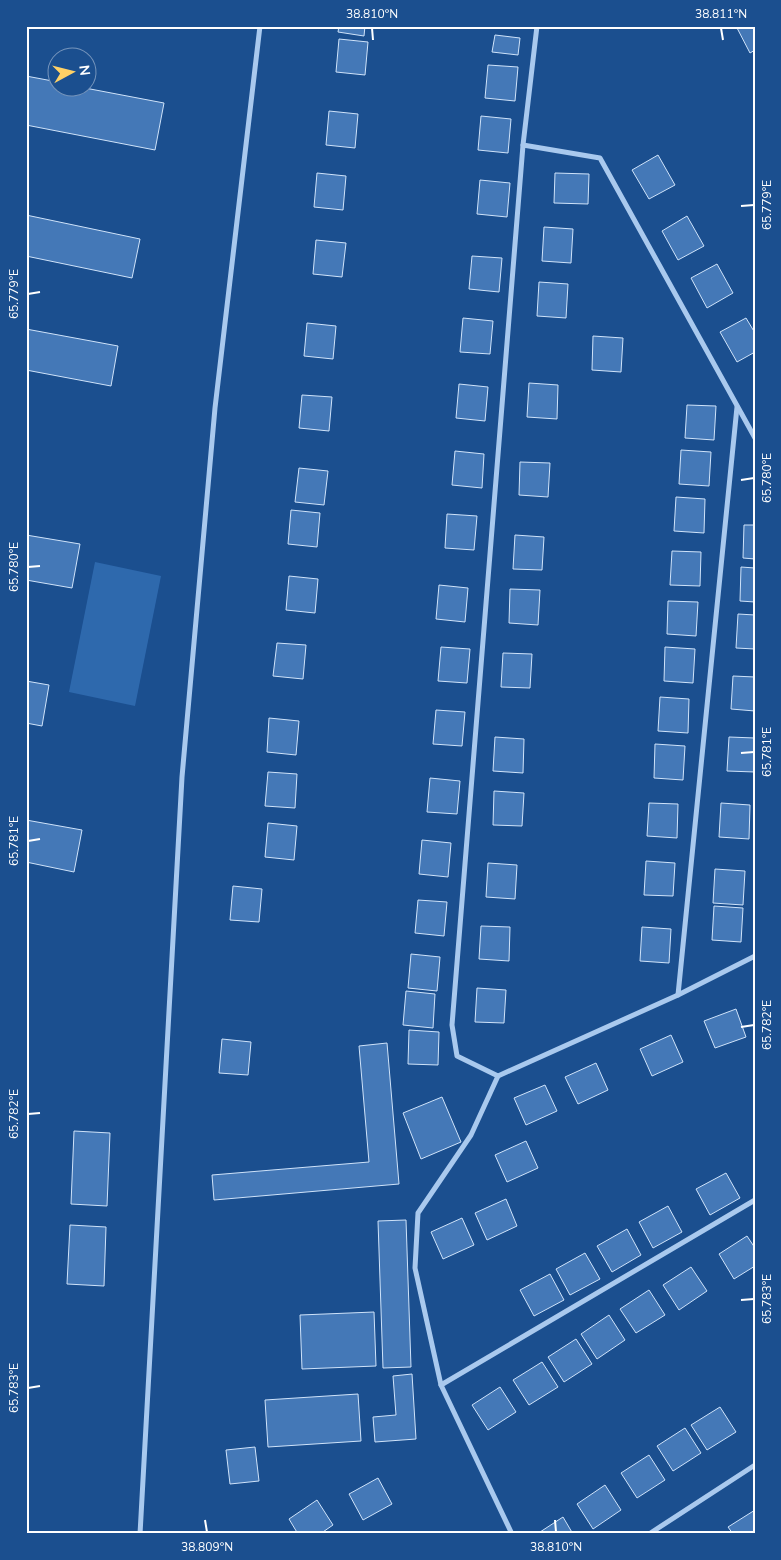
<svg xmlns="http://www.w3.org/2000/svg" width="781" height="1560" viewBox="0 0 781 1560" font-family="'Nunito Sans',sans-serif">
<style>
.green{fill:#2e69ad}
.building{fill:#4478b7;stroke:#cfe3fa}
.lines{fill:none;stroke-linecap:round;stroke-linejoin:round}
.minor{stroke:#a9c9ee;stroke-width:5}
.ticks{fill:none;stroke:#fff;stroke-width:2}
.neatline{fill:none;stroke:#fff;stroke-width:2}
.ticks-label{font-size:12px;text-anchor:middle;fill:#fff}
</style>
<rect width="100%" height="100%" fill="#1b4f8f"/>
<!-- green -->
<path class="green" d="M95 562 161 576 135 706 69 692Z"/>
<!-- building -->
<g class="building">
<path d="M339 26H365L364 36 338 32Z"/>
<path d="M736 26H755V50L750 53Z"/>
<path d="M495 35 520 38 518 55 492 52Z"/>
<path d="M339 39 368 42 365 75 336 72Z"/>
<path d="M488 65 518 67 515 101 485 98Z"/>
<path d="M26 76 58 82V88H85L164 103 155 150 26 125Z"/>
<path d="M329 111 358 114 355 148 326 145Z"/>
<path d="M481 116 511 119 508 153 478 150Z"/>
<path d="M658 155 675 185 649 199 632 170Z"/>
<path d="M317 173 346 176 343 210 314 207Z"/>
<path d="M555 173 589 174 588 204 554 203Z"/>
<path d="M480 180 510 183 507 217 477 214Z"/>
<path d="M26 215 140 239 132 278 26 256Z"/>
<path d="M687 216 704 246 678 260 662 231Z"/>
<path d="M544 227 573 229 571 263 542 261Z"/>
<path d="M316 240 346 243 342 277 313 274Z"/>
<path d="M472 256 502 258 499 292 469 289Z"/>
<path d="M717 264 733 293 707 308 691 278Z"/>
<path d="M539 282 568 284 566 318 537 316Z"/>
<path d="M463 318 493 321 490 354 460 352Z"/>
<path d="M746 318 755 333V352L737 362 720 332Z"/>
<path d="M307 323 336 326 333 359 304 356Z"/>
<path d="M26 329 118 346 111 386 26 370Z"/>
<path d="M593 336 623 338 621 372 592 370Z"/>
<path d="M529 383 558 385 557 419 527 417Z"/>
<path d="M459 384 488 387 485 421 456 418Z"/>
<path d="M302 395 332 397 329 431 299 428Z"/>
<path d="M687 405 716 406 714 440 685 438Z"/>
<path d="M681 450 711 452 709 486 679 484Z"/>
<path d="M455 451 484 454 482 488 452 485Z"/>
<path d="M520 462 550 463 548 497 519 495Z"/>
<path d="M299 468 328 471 324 505 295 502Z"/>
<path d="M676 497 705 499 704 533 674 531Z"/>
<path d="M291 510 320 513 317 547 288 544Z"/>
<path d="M447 514 477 516 474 550 445 548Z"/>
<path d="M744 525H755V559L743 558Z"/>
<path d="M26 535 80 544 72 588 26 580Z"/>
<path d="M515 535 544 537 542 570 513 569Z"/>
<path d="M672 551 701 552 700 586 670 585Z"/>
<path d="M741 567 755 568V602L740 601Z"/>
<path d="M289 576 318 579 315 613 286 610Z"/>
<path d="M439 585 468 588 465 622 436 619Z"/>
<path d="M510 589 540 590 538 625 509 623Z"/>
<path d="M668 601 698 602 696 636 667 634Z"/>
<path d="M738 614 755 615V649L736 648Z"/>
<path d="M277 643 306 645 303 679 273 676Z"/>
<path d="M441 647 470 649 467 683 438 681Z"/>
<path d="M665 647 695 649 693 683 664 681Z"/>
<path d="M503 653 532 654 530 688 501 687Z"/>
<path d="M733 676 755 677V711L731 709Z"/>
<path d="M26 681 49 685 42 726 26 723Z"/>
<path d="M660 697 689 699 688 733 658 731Z"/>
<path d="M436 710 465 712 462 746 433 744Z"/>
<path d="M269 718 299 721 296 755 267 752Z"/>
<path d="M495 737 524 739 523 773 493 771Z"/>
<path d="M729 737 755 738V772L727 771Z"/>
<path d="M655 744 685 746 683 780 654 778Z"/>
<path d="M268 772 297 774 295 808 265 806Z"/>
<path d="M430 778 460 781 457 814 427 812Z"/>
<path d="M494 791 524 793 522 826 493 825Z"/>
<path d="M649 803 678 804 677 838 647 836Z"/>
<path d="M721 803 750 805 749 839 719 837Z"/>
<path d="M26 820 82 830 74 872 26 862Z"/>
<path d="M268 823 297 826 294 860 265 857Z"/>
<path d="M422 840 451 843 448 877 419 874Z"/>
<path d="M646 861 675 863 673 896 644 895Z"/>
<path d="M488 863 517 865 515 899 486 897Z"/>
<path d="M715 869 745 871 743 905 713 903Z"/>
<path d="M233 886 262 889 259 922 230 920Z"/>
<path d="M418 900 447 902 444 936 415 933Z"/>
<path d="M714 906 743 908 741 942 712 940Z"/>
<path d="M481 926 510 927 509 961 479 959Z"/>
<path d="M642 927 671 929 669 963 640 961Z"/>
<path d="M411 954 440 957 437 991 408 988Z"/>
<path d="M477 988 506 990 504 1023 475 1022Z"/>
<path d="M406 991 435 994 433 1028 403 1025Z"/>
<path d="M736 1009 746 1037 715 1048 704 1021Z"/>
<path d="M409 1030 439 1032 438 1065 408 1064Z"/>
<path d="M671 1035 683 1062 652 1076 640 1049Z"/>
<path d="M222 1039 251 1042 248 1075 219 1073Z"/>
<path d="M387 1043 399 1184 214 1200 212 1175 369 1162 359 1046Z"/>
<path d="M596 1063 608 1090 578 1104 565 1077Z"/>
<path d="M545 1085 557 1111 526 1125 514 1098Z"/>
<path d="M442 1097 461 1142 421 1159 403 1113Z"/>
<path d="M74 1131 110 1133 107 1206 71 1204Z"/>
<path d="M526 1141 538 1168 507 1182 495 1155Z"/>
<path d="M726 1173 740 1198 710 1215 696 1189Z"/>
<path d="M506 1199 517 1226 487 1240 475 1213Z"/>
<path d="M668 1206 682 1232 653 1248 639 1222Z"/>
<path d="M462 1218 474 1245 443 1259 431 1232Z"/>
<path d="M406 1220 411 1367 383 1368 378 1221Z"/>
<path d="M70 1225 106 1227 104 1286 67 1284Z"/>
<path d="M627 1229 641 1255 612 1272 597 1246Z"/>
<path d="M747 1236 755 1248V1266L734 1279 719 1254Z"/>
<path d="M585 1253 600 1279 570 1295 556 1269Z"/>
<path d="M691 1267 707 1291 679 1310 663 1285Z"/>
<path d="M550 1274 564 1300 534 1316 520 1290Z"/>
<path d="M649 1290 665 1315 636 1333 620 1309Z"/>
<path d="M374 1312 376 1366 302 1369 300 1315Z"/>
<path d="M609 1315 625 1340 597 1359 581 1334Z"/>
<path d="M576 1339 592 1364 564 1382 548 1357Z"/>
<path d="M542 1362 558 1387 529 1405 513 1380Z"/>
<path d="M412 1374 416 1439 375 1442 373 1417 396 1415 393 1376Z"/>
<path d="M500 1387 516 1412 488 1430 472 1405Z"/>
<path d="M358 1394 361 1441 268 1447 265 1400Z"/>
<path d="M720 1407 736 1432 707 1450 691 1425Z"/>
<path d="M685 1428 701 1453 673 1471 657 1446Z"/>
<path d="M255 1447 259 1481 230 1484 226 1450Z"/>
<path d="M649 1455 665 1480 637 1498 621 1473Z"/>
<path d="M378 1478 392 1504 363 1520 349 1494Z"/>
<path d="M605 1485 621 1510 593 1529 577 1504Z"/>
<path d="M317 1500 333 1525 320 1534H298L289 1519Z"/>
<path d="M755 1510V1534H733L728 1527Z"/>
<path d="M563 1517 573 1534H537Z"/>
</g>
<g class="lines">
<!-- minor -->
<g class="minor">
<path d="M523 145 600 158 755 438"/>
<path d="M678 995 737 407"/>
<path d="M498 1076 678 995 755 956"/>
<path d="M441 1385 755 1200"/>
<path d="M140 1534 182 777 215 408 260 26"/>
<path d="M512 1534 441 1385 415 1268 418 1213 471 1135 498 1076 457 1056 452 1025 523 145 537 26"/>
<path d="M649 1534 755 1465"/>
</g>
</g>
<!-- ticks -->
<path class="ticks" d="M372 28 373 40M721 28 723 40M741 206 754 205M28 294 40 292M741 480 754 478M28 567 40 566M741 753 754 752M28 841 40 839M741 1027 754 1025M28 1114 40 1113M741 1300 754 1299M28 1388 40 1386M205 1520 207 1532M555 1520 556 1532"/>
<!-- border -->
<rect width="781" height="1560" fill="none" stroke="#1b4f8f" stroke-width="55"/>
<!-- north arrow -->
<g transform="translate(72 72) rotate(83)"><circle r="24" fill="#1b4f8f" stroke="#7695bc"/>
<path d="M0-4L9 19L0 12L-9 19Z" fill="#ffd166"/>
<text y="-8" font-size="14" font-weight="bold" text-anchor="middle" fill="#ffffff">N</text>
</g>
<rect x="28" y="28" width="726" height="1504" class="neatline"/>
<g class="ticks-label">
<text x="372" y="18">38.810°N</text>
<text x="721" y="18">38.811°N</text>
<text transform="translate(767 205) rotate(-90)" y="4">65.779°E</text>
<text transform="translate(14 294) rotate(-90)" y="4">65.779°E</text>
<text transform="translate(767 478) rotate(-90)" y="4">65.780°E</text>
<text transform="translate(14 567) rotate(-90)" y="4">65.780°E</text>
<text transform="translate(767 752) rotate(-90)" y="4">65.781°E</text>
<text transform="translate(14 841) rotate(-90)" y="4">65.781°E</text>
<text transform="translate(767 1025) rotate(-90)" y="4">65.782°E</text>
<text transform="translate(14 1114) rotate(-90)" y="4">65.782°E</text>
<text transform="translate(767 1299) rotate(-90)" y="4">65.783°E</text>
<text transform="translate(14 1388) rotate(-90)" y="4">65.783°E</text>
<text x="207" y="1551">38.809°N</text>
<text x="556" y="1551">38.810°N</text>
</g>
</svg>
